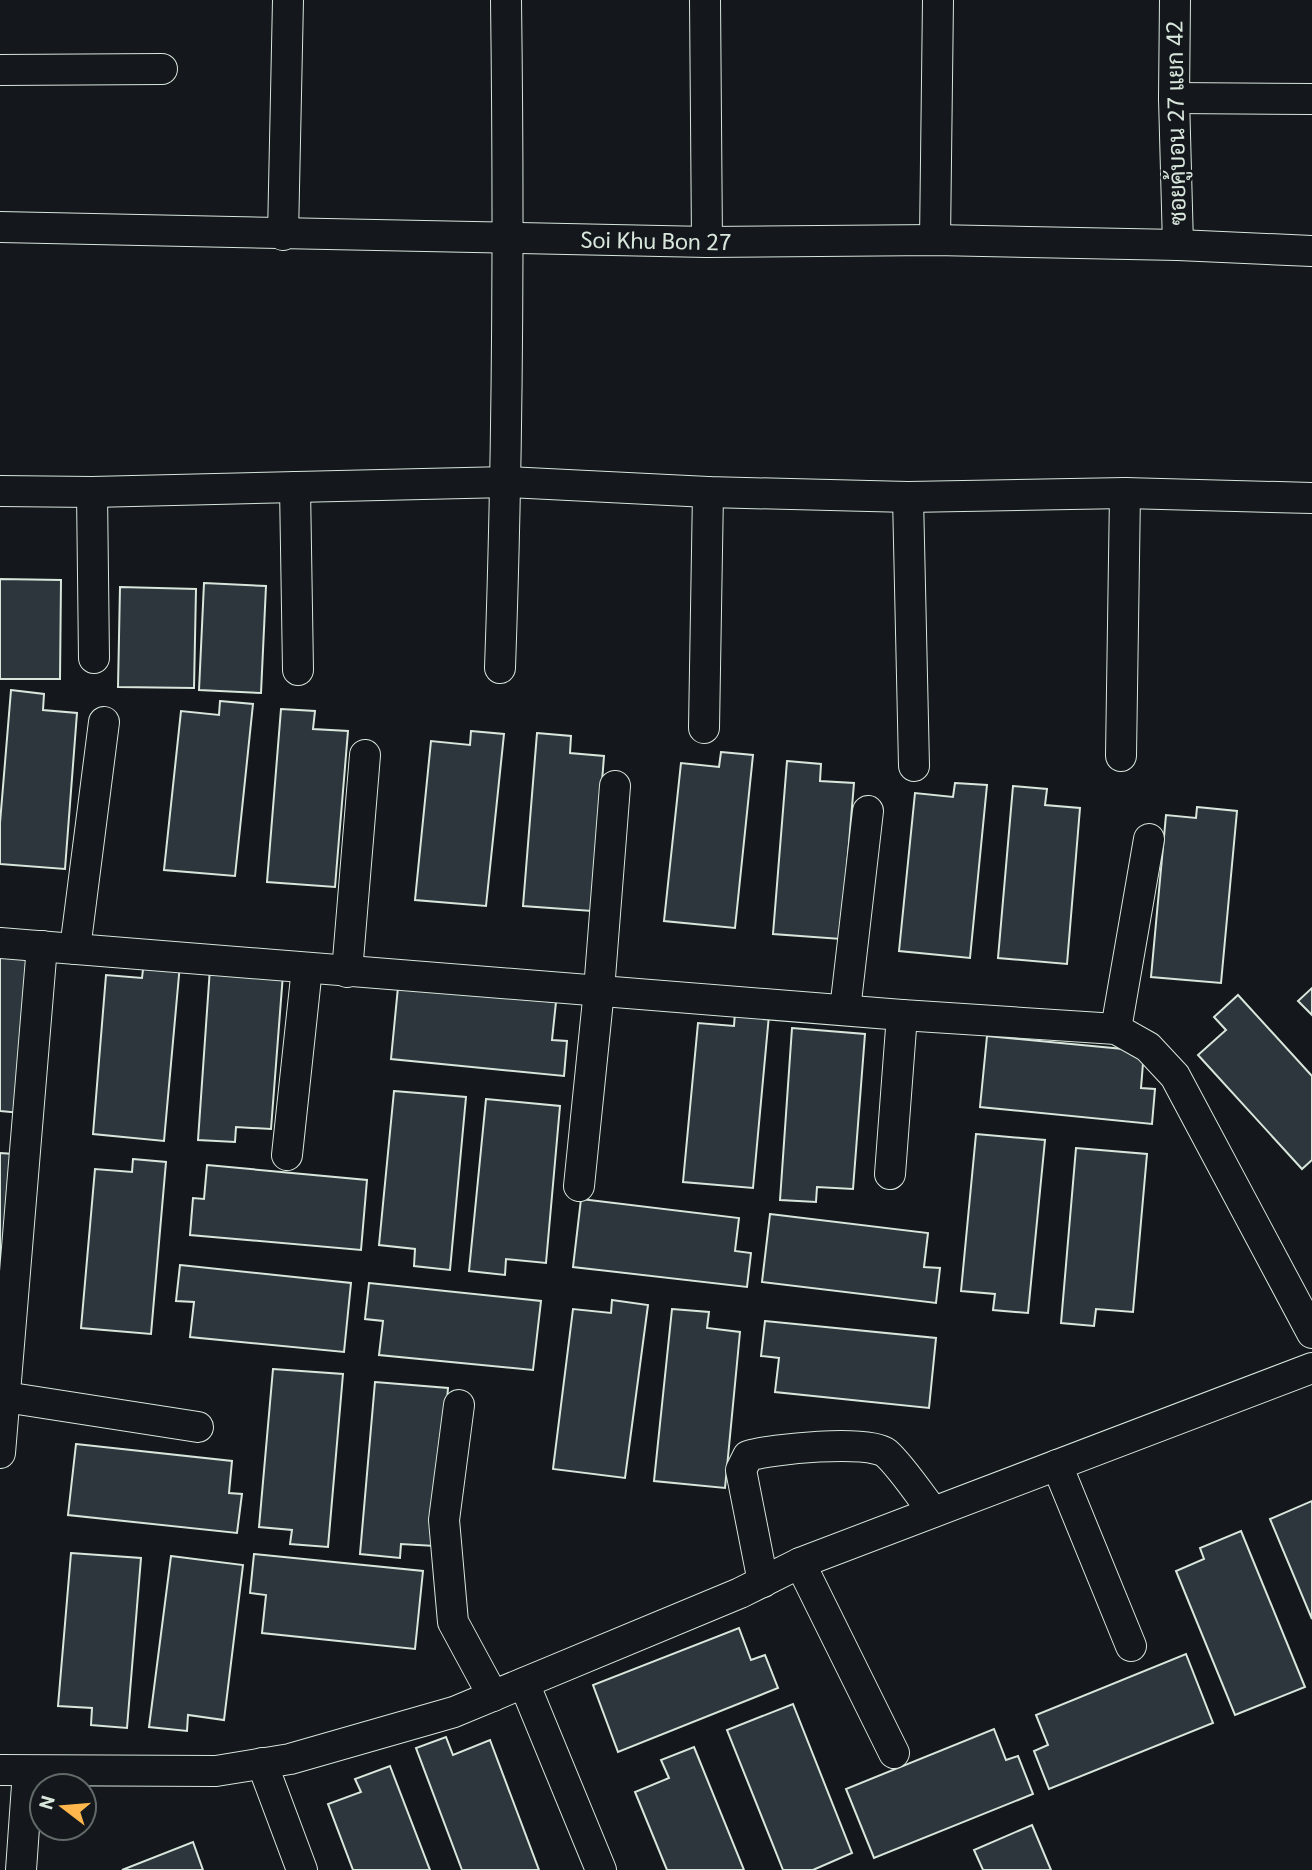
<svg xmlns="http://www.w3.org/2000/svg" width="1312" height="1870" viewBox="0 0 1312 1870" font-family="Georgia,Sarabun,serif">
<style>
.building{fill:#2c363c;stroke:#d8e6dc;stroke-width:2}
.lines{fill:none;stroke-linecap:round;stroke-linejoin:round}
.street-casing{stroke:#d8e6dc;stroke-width:32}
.street{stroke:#14181c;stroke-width:30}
.labels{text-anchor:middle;stroke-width:5;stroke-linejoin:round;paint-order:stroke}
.street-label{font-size:23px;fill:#d8e6dc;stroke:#14181c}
</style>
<rect width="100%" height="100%" fill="#14181c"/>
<!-- building -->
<g class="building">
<path d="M0 579 61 580 60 679H0Z"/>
<path d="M204 583 266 586 261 693 199 690Z"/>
<path d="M120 587 196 589 194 688 118 687Z"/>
<path d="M11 690 44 694 43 710 77 713 65 869 0 864V823Z"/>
<path d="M220 701 253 704 235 876 164 870 181 711 219 715Z"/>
<path d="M281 709 315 711 313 729 348 731 335 887 267 882Z"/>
<path d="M471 731 504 734 486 906 415 900 431 741 470 745Z"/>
<path d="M537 733 571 736 570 753 604 756 592 911 523 906Z"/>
<path d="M721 752 753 755 735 928 664 921 681 763 719 767Z"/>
<path d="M787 761 821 764 820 781 854 783 841 939 773 934Z"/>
<path d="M955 783 987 785 970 958 899 951 915 793 953 797Z"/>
<path d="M1013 786 1047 789 1045 805 1080 808 1067 964 998 958Z"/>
<path d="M1197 807 1237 811 1221 983 1151 977 1166 815 1196 818Z"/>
<path d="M0 951 34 953 21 1113 0 1111Z"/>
<path d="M144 961 180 964 164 1141 93 1134 106 975 142 978Z"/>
<path d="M210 968 283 974 271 1129 236 1127 235 1142 198 1140Z"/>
<path d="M398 987 556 1002 552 1040 567 1041 564 1076 391 1059Z"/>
<path d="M1312 988V1015L1298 1001Z"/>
<path d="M1238 995 1312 1076V1160L1302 1169 1198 1055 1226 1030 1214 1017Z"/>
<path d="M735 1012 769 1015 753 1188 683 1182 698 1023 734 1026Z"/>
<path d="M792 1028 865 1034 853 1189 817 1187 816 1202 780 1200Z"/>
<path d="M987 1036 1144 1051 1141 1088 1155 1089 1152 1124 980 1107Z"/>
<path d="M394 1091 466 1097 450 1270 414 1266 415 1249 379 1245Z"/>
<path d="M486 1099 560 1106 546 1263 506 1259 505 1275 469 1271Z"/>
<path d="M976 1134 1045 1140 1028 1313 993 1310 995 1294 961 1291Z"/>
<path d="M1076 1148 1147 1154 1133 1312 1096 1309 1094 1326 1061 1323Z"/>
<path d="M0 1153 14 1154 0 1314Z"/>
<path d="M133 1159 166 1162 151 1334 81 1328 95 1169 132 1172Z"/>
<path d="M207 1165 367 1180 361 1250 190 1235 193 1198 204 1199Z"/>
<path d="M581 1199 739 1218 735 1251 751 1253 747 1287 573 1267Z"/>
<path d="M770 1214 928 1233 924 1267 940 1268 936 1303 762 1282Z"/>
<path d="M180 1265 351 1283 344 1352 190 1337 194 1302 176 1301Z"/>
<path d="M369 1283 541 1301 533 1370 379 1355 383 1321 365 1319Z"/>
<path d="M612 1300 648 1305 625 1478 553 1469 573 1309 611 1313Z"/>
<path d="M672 1309 709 1312 707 1328 740 1332 725 1488 654 1481Z"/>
<path d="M765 1321 936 1338 929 1408 775 1392 779 1358 761 1356Z"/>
<path d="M273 1369 343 1374 328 1547 290 1544 292 1530 259 1527Z"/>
<path d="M375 1382 448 1388 435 1546 401 1544 400 1558 360 1554Z"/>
<path d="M76 1444 232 1461 229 1493 242 1494 237 1533 68 1515Z"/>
<path d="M1312 1501V1619L1270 1519Z"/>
<path d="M1241 1531 1305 1687 1235 1715 1176 1571 1204 1559 1200 1548Z"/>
<path d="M71 1553 141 1558 127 1728 91 1725 92 1708 58 1706Z"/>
<path d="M254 1554 423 1571 415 1649 262 1633 266 1595 250 1593Z"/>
<path d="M171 1556 243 1565 224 1720 188 1715 187 1731 149 1727Z"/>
<path d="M739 1628 751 1660 765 1655 778 1688 618 1752 593 1685Z"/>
<path d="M1186 1654 1213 1723 1049 1789 1034 1751 1048 1745 1036 1715Z"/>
<path d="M793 1704 852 1853 813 1870H783L727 1730Z"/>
<path d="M994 1729 1006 1760 1018 1756 1033 1794 874 1858 846 1789Z"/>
<path d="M446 1737 453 1755 490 1740 539 1870H462L416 1748Z"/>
<path d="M694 1747 744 1870H667L635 1792 669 1778 661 1760Z"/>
<path d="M390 1766 430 1870H353L328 1804 361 1792 355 1779Z"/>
<path d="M1032 1825 1051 1870H983L974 1850Z"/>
<path d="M193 1842 203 1870H122Z"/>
</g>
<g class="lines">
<!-- street casing -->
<g class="street-casing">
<g id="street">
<path d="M705 0 707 242"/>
<path d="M1175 0 1174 98 1178 245"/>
<path d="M0 70 162 69"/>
<path d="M1174 98 1312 99"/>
<path d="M0 227 707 242 935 240 1178 245 1312 251"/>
<path d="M283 235 288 0"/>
<path d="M935 240 938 0"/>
<path d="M295 487 298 670"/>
<path d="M0 491 92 492 507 482 708 492 908 497 1125 493 1312 498"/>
<path d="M92 492 94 658"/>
<path d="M908 497 914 766"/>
<path d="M500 668C508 445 509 223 506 0"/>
<path d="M704 728 708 492"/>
<path d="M1121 756 1125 493"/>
<path d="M0 943 902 1015 1116 1029 1148 1047 1175 1076 1312 1333"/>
<path d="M75 949 104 722"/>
<path d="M347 972 365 755"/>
<path d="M845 1010 868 811"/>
<path d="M1116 1029 1149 839"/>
<path d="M287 1155 307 968"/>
<path d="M890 1174 902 1015"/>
<path d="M579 1186 599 990 615 786"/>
<path d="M5 1397 198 1427"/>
<path d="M459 1405 444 1520 453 1622 493 1696"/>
<path d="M0 1453 42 946"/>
<path d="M1057 1465 1131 1646"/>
<path d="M800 1563 894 1753"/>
<path d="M763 1582 741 1470 748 1456C770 1449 869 1439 886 1453 900 1465 921 1496 933 1512"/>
<path d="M524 1683 601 1870"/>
<path d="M262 1763 302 1870"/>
<path d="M0 1770 216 1771 290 1759 454 1712 740 1593 800 1563 1312 1368"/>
<path d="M21 1870 28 1771"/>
</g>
</g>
<!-- street -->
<use href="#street" class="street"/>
</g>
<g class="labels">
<!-- street labels -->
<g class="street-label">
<text transform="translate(1176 123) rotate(-91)" y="8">ซอยคู้บอน 27 แยก 42</text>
<text transform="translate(656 241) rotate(1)" y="8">Soi Khu Bon 27</text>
</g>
</g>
<!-- north arrow -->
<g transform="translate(63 1807) rotate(286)"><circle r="33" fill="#14181c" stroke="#626a69" stroke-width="2"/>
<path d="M0-5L12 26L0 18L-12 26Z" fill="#ffb74d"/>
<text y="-10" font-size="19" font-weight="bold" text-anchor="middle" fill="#d8e6dc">N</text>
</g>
</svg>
